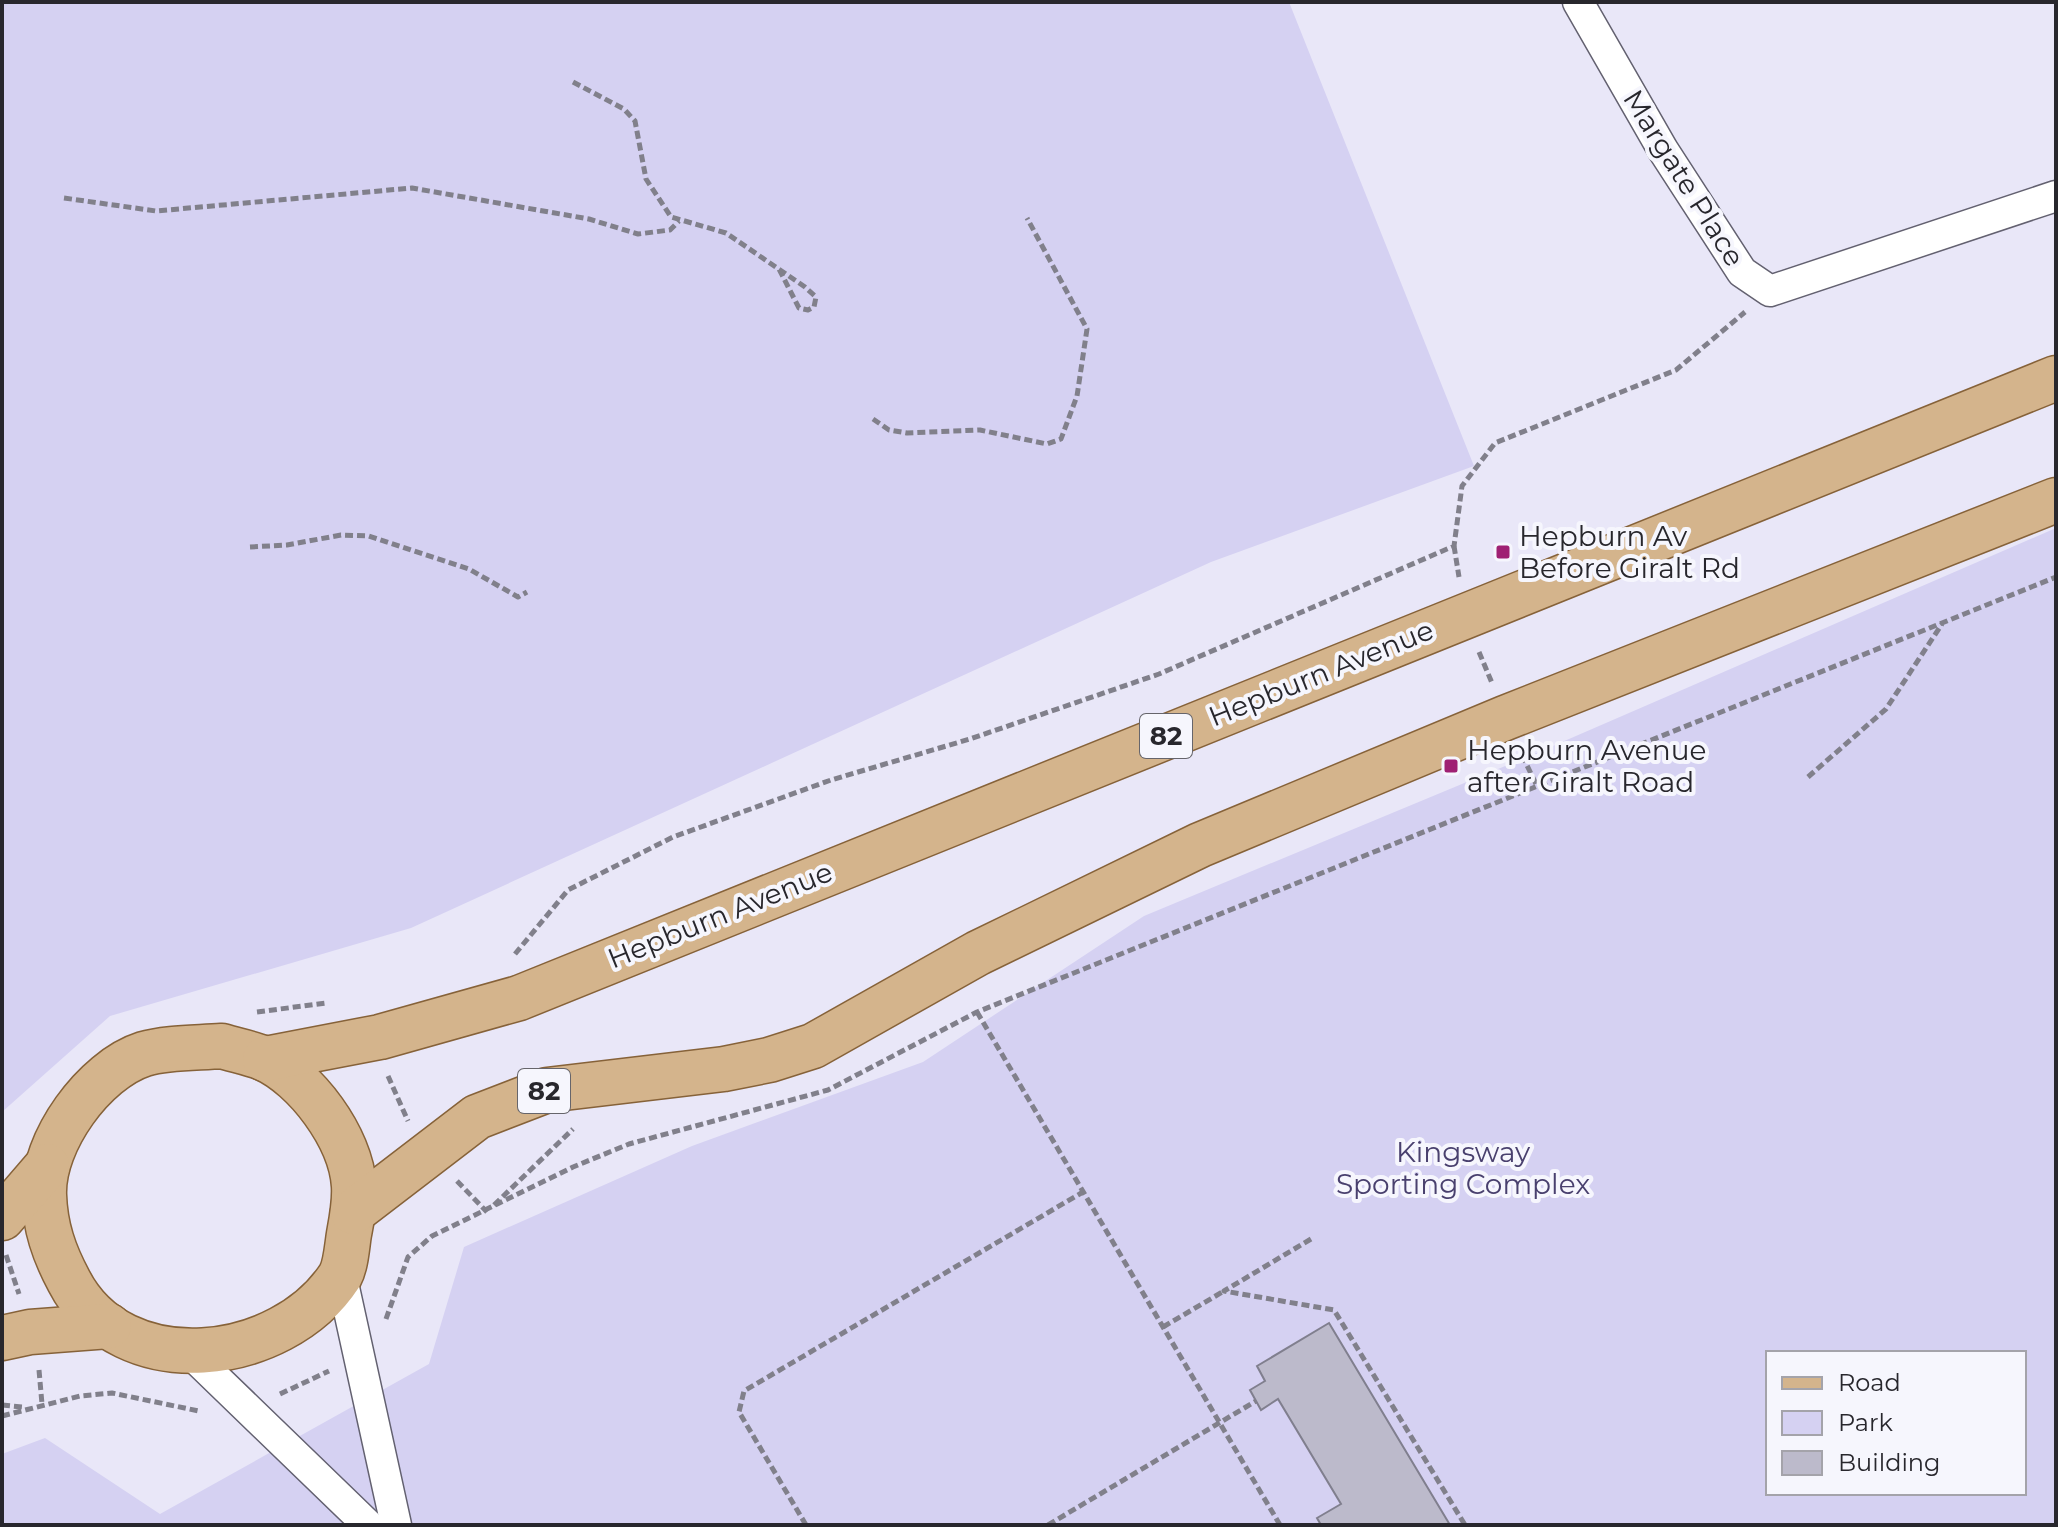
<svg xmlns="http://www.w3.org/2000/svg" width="2058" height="1527" viewBox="0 0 2058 1527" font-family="Montserrat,sans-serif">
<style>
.green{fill:#d5d1f2;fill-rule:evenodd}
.building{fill:#bcbacb;stroke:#807f8e;stroke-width:2}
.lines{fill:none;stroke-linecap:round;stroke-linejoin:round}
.minor-casing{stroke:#636170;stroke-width:33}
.primary-casing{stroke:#866239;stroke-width:47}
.path{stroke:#81808b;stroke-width:5;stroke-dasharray:8 4;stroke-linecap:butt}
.minor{stroke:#fff;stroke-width:30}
.primary{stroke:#d4b48c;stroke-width:44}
.poi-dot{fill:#9f2073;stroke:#f6f6fd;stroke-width:3}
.labels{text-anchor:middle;stroke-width:8;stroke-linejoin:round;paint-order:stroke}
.shield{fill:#f6f6fd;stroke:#66656b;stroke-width:2}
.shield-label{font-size:26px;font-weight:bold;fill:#28272d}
.street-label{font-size:28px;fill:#28272d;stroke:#f6f6fd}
.poi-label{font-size:28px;fill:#28272d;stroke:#f6f6fd;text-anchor:start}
.park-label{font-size:28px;fill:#49406e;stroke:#f6f6fd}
</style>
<rect width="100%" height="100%" fill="#e9e7f8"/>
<!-- green -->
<g class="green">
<path d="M2 2H1289L1474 466 1211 562 411 928 110 1016 2 1112Z"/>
<path d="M2056 528V1525H2V1454L45 1438 160 1514 429 1364 464 1247 692 1146 923 1062 1144 916 1539 752ZM1768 1353H2024V1493H1768Z"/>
</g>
<!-- building -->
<path class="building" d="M1329 1323 1450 1525H1321L1317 1518 1341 1504 1278 1399 1261 1410 1250 1390 1265 1381 1257 1366Z"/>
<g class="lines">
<!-- minor casing -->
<g class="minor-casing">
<g id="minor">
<path d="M1578 2 1663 150 1742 272 1770 291 2056 196"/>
<path d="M341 1274 396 1525"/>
<path d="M190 1353 368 1525"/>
</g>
</g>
<!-- primary casing -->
<g class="primary-casing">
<g id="primary">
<path d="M222 1046C235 1050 250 1053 263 1058 306 1077 351 1138 354 1186 355 1203 352 1218 349 1234 347 1246 346 1265 340 1276 282 1365 122 1384 69 1281 54 1253 45 1227 44 1195 42 1142 94 1070 144 1054 167 1047 198 1048 222 1046Z"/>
<path d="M265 1059 380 1037 519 998 2056 378"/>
<path d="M353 1212 477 1117 547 1090 724 1069 769 1060 813 1046 978 953 1200 845 1505 718 2056 500"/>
<path d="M2 1218 47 1166"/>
<path d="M2 1338 30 1332 109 1326"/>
</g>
</g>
<!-- path -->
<g class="path">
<path d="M573 82 624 109 635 121 646 179 671 217 726 233 805 287 816 297 814 307 808 310 799 308 779 269"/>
<path d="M64 198 156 211 412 188 589 219 638 234 670 230 679 221"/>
<path d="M873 419 889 430 907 433 980 430 1047 444 1061 439 1077 396 1087 329 1027 218"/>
<path d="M1454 546 1459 577"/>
<path d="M250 547 287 545 341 535 369 536 469 569 518 597 527 592"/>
<path d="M1479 652 1492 683"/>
<path d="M1522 755 1536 784"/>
<path d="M1808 777 1886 709 1942 624"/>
<path d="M515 954 568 890 673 837 831 780 970 739 1159 674 1454 546 1462 486 1495 443 1676 370 1745 312"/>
<path d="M257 1012 326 1003"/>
<path d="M977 1012 1280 1525"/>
<path d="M388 1076 408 1121"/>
<path d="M457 1181 487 1212"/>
<path d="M494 1205 573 1129"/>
<path d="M1311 1239 1224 1291 1334 1310 1465 1525"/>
<path d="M6 1255 19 1294"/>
<path d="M386 1319 408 1257 432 1236 573 1167 629 1144 828 1090 977 1012 2056 577"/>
<path d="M1163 1327 1224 1291"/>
<path d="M39 1370 42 1404"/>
<path d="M280 1394 329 1371"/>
<path d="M2 1405 22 1407"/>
<path d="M2 1416 80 1396 112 1393 199 1411"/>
<path d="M806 1525 739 1412 744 1391 1083 1192"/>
<path d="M1048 1525 1256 1401"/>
</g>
<!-- minor -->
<use href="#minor" class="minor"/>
<!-- primary -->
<use href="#primary" class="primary"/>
</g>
<!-- markers -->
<g class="poi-dot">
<rect x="1495" y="544" width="16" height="16" rx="4"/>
<rect x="1443" y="758" width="16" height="16" rx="4"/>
</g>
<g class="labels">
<!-- shield labels -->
<g class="shield">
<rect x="1140" y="714" width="52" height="44" rx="6"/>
<rect x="518" y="1069" width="52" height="44" rx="6"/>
</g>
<g class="shield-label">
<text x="1166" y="745">82</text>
<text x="544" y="1100">82</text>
</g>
<!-- street labels -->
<g class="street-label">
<text transform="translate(1684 178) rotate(58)" y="10">Margate Place</text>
<text transform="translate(1321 673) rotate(-22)" y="10">Hepburn Avenue</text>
<text transform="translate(720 915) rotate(-22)" y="10">Hepburn Avenue</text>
</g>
<!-- poi labels -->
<g class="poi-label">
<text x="1519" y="546">Hepburn Av<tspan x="1519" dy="32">Before Giralt Rd</tspan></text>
<text x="1467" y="760">Hepburn Avenue<tspan x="1467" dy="32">after Giralt Road</tspan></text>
</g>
<!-- park labels -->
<g class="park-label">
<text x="1463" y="1162">Kingsway<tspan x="1463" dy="32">Sporting Complex</tspan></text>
</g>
</g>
<!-- border -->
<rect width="2058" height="1527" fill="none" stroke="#28272d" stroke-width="8"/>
<!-- legend -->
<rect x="1766" y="1351" width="260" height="144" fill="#f6f6fd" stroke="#a4a3aa" stroke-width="2"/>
<rect x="1782" y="1377" width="40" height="12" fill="#d4b48c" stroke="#a4a3aa" stroke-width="2"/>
<text x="1838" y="1391" font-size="24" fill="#28272d">Road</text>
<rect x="1782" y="1411" width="40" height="24" fill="#d5d1f2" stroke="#a4a3aa" stroke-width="2"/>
<text x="1838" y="1431" font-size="24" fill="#28272d">Park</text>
<rect x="1782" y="1451" width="40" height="24" fill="#bcbacb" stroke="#a4a3aa" stroke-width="2"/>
<text x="1838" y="1471" font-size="24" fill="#28272d">Building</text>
</svg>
